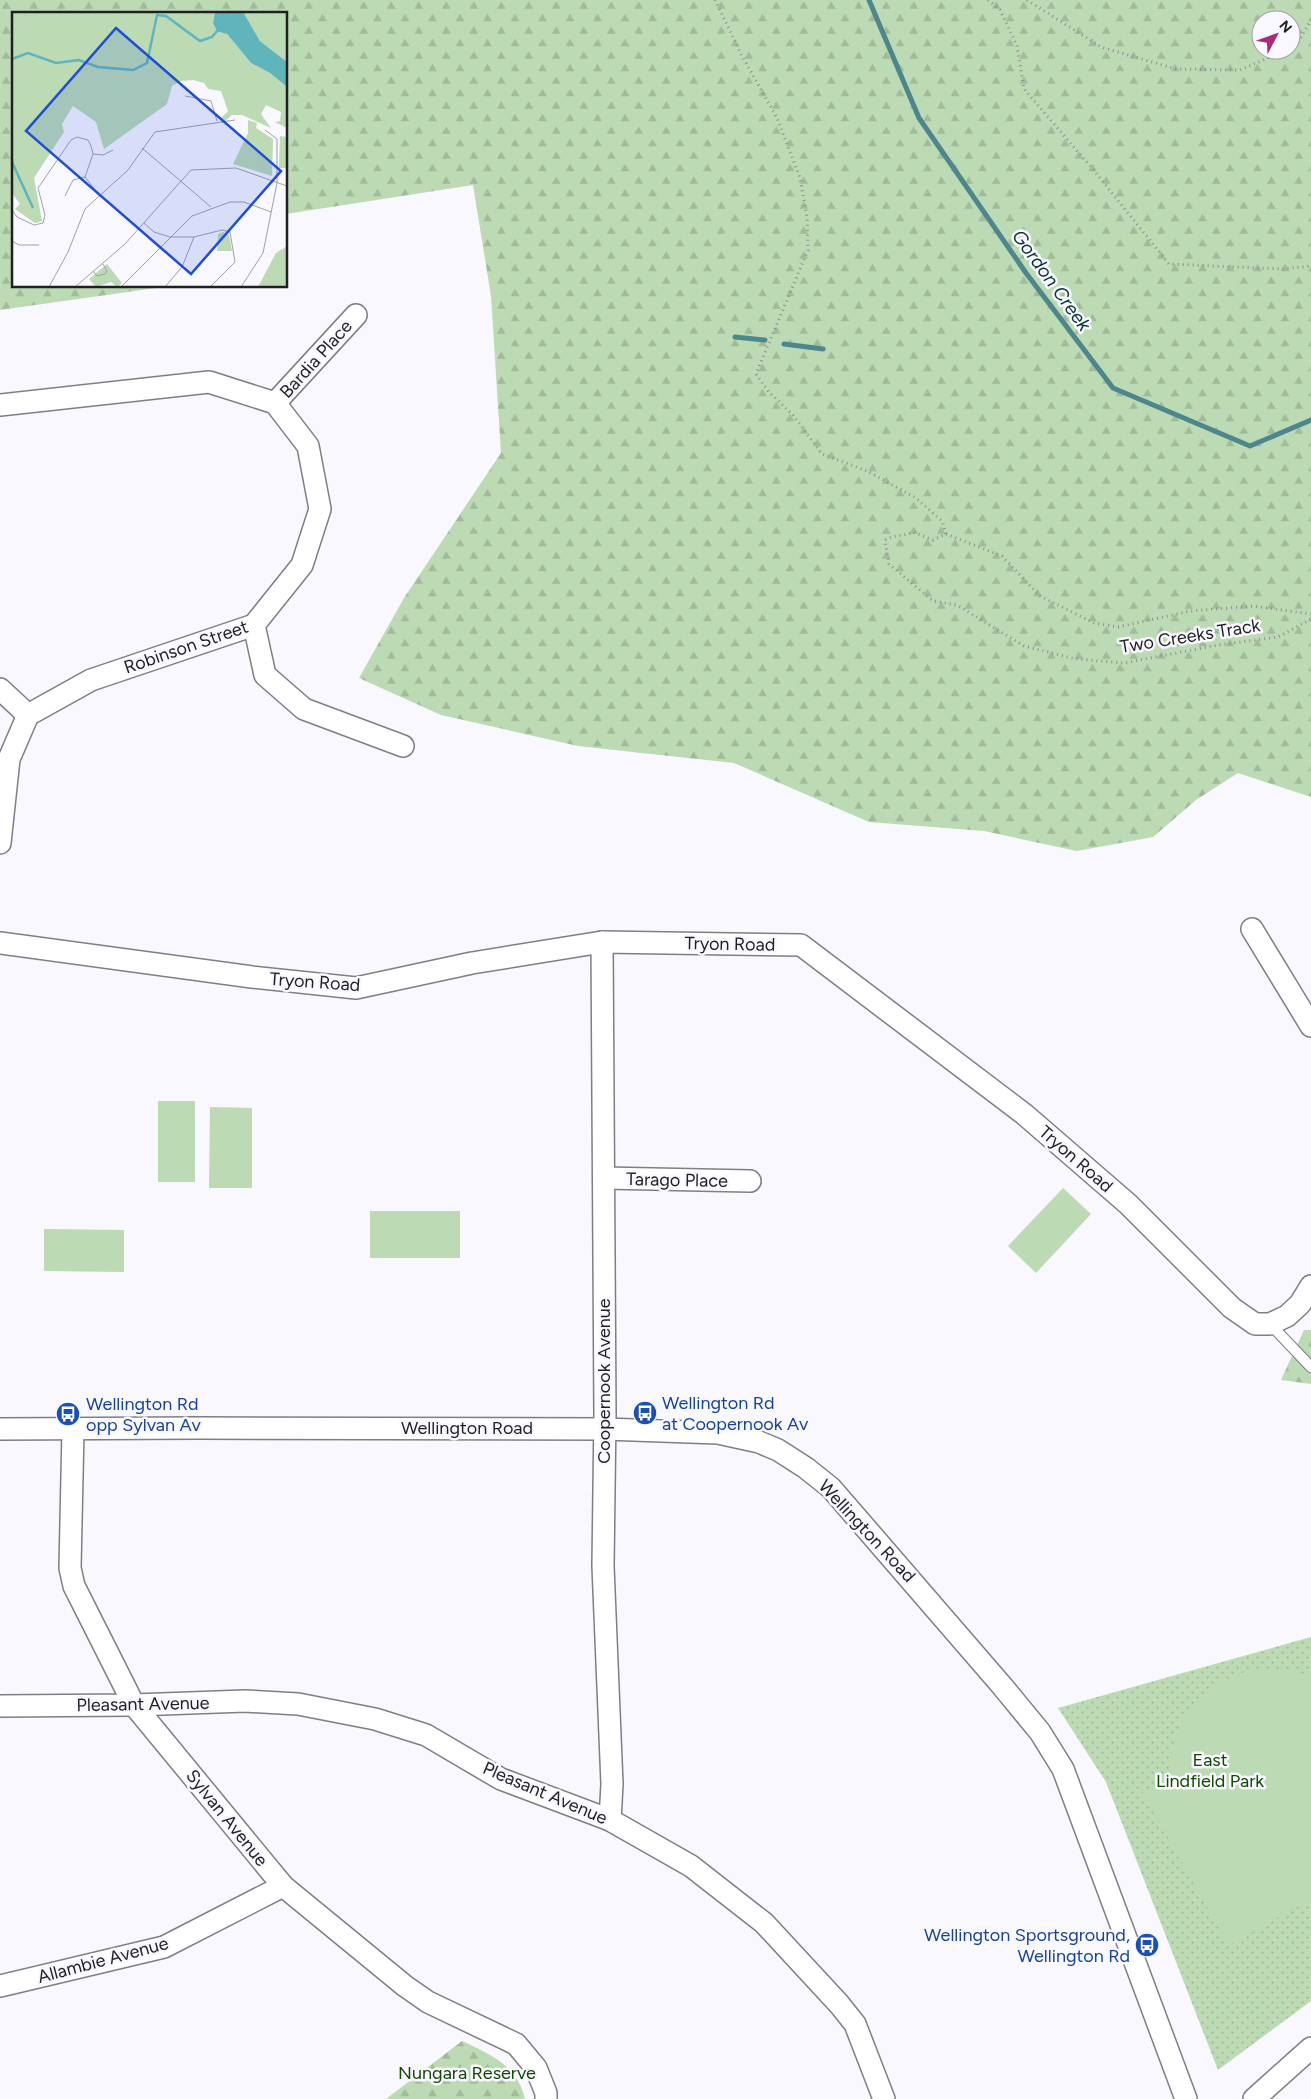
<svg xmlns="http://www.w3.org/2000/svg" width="1311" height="2099" viewBox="0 0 1311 2099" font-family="Figtree,sans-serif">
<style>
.forest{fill:url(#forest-firs);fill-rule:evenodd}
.park{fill:url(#park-dots)}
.pitch{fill:#bcdab4}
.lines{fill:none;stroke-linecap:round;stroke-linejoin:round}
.stream{stroke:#4d878d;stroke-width:5}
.service-casing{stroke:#7f7d87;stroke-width:12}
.minor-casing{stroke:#7f7d87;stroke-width:24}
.path{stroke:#908e94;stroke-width:3;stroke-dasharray:1 4;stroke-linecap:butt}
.service{stroke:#fff;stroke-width:10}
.minor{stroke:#fff;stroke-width:21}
.labels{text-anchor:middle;stroke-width:5;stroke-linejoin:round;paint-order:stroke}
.street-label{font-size:18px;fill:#201f23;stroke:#f9f7ff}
.transit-label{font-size:18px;fill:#164399;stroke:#f9f7ff;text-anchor:start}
.park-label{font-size:18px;fill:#144800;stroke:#f9f7ff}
.water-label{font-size:19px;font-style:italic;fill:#093437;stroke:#f9f7ff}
.inset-river{fill:none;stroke:#60b4bb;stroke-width:2.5}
.inset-road{fill:none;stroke:#a2a1a7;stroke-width:1}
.view{fill:#1d4ed8;fill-opacity:0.15;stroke:#1d4ed8;stroke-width:2.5}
.inset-edge{fill:none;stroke:#201f23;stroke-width:2.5}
</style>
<defs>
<pattern id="forest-firs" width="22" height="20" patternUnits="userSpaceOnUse" patternTransform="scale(1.25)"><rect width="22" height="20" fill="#bcdab4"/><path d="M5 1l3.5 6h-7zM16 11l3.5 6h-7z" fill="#a1bb9a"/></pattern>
<pattern id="park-dots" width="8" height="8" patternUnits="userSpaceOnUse" patternTransform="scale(1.25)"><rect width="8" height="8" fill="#bcdab4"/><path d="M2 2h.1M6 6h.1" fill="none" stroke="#a1bb9a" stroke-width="1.8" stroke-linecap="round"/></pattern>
</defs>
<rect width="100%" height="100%" fill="#f9f7ff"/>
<!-- forest -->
<g class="forest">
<path d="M0 0H1311V797L1238 773 1196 800 1153 837 1077 851 984 831 869 822 734 763 578 746 441 715 359 678 404 598 501 453 491 296 473 185 286 214V14H14V286H170L0 310ZM1261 20H1291V50H1261Z"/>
<path d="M1304 1330H1311V1384L1281 1380Z"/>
<path d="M462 2041C490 2054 518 2066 525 2099H386Z"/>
</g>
<!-- park -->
<path class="park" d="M1311 1637V2001L1218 2070 1106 1782 1058 1708Z"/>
<!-- pitch -->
<g class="pitch">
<rect x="158" y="1101" width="37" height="81"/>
<path d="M210 1107 252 1108V1188H209Z"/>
<path d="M1063 1188 1091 1214 1036 1273 1008 1246Z"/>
<rect x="370" y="1211" width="90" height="47"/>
<path d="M44 1229 124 1230V1272L44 1271Z"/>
<path d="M1262 1668 1295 1671 1311 1676V1899L1229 1945 1142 1792 1171 1775C1169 1717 1206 1677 1262 1668Z"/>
</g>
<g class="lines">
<!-- stream -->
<g class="stream">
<path d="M869 0 919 118 1026 273 1113 388 1250 446 1311 420"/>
<path d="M735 337 765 340"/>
<path d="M784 344 823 349"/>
</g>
<!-- service casing -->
<g class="service-casing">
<path id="service" d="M1270 1324 1311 1367"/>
</g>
<!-- minor casing -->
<g class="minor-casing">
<g id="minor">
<path d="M275 403 356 315"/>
<path d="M0 405 209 382 275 403 308 446 320 509 302 565 254 625 91 680 28 715 9 759 0 843"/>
<path d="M254 625 265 675 304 709 403 746"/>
<path d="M0 689 28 715"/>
<path d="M1252 929 1311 1026"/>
<path d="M602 942 605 1414 603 1566 612 1784 610 1820"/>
<path d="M0 943 252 977 356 988 472 963 602 942 801 945 1024 1114 1128 1204 1232 1308 1255 1324H1270L1287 1316 1300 1304 1311 1286"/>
<path d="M604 1178 750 1181"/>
<path d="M0 1429 199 1428 605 1429 718 1433 759 1442 778 1450 806 1468 831 1488 1003 1687 1040 1732 1063 1769 1186 2099"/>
<path d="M73 1430 70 1568 74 1586 134 1705 283 1886 405 1986 428 2002 516 2044 536 2068 546 2093V2099"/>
<path d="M0 1706 134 1705 245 1701 298 1704 375 1719 426 1735 501 1779 610 1820 691 1866 764 1923 839 2004 855 2024 884 2099"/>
<path d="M0 1986 164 1947 283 1886"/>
<path d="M1254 2099 1311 2048"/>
</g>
</g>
<!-- path -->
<g class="path">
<path d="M715 0 742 56 777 118 800 178 807 217 808 250 756 374 769 392 793 415 822 454 867 471 916 498 942 521 946 534 933 540 913 532C903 537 895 534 885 540L889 564 933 601 957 605 1024 646 1076 659 1124 663 1218 645 1278 637 1311 619"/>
<path d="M988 0 1000 10 1017 46 1024 89 1091 167 1169 264 1282 269 1311 266"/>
<path d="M1027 0 1101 47 1176 69 1240 70 1286 50"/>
<path d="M1291 48 1296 46 1311 20"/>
<path d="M946 534 1002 556 1040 596 1094 623 1118 627 1191 611 1253 606 1311 614"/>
</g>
<!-- service -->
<use href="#service" class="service"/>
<!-- minor -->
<use href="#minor" class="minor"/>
</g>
<!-- icons -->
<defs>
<g id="bus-disc" transform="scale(1.25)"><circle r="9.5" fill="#1a4fb4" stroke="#f9f7ff"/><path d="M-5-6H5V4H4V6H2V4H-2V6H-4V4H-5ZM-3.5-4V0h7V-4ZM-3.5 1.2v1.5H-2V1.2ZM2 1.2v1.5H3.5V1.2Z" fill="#fff"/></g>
</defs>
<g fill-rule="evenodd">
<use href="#bus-disc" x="645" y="1413"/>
<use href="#bus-disc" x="68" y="1414"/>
<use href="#bus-disc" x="1147" y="1945"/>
</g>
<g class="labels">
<!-- street labels -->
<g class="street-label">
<text transform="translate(316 359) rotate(-48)" y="6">Bardia Place</text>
<text transform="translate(1190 636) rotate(-9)" y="6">Two Creeks Track</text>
<text transform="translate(186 647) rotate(-19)" y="6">Robinson Street</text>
<text transform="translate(730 944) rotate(1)" y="6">Tryon Road</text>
<text transform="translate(315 982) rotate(4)" y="6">Tryon Road</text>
<text transform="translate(1076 1159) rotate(41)" y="6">Tryon Road</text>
<text transform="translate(677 1180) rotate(1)" y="6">Tarago Place</text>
<text transform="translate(604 1381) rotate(-90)" y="6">Coopernook Avenue</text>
<text x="467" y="1434">Wellington Road</text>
<text transform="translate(867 1531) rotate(47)" y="6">Wellington Road</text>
<text transform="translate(143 1704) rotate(-1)" y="6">Pleasant Avenue</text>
<text transform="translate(545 1793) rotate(23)" y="6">Pleasant Avenue</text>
<text transform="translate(227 1818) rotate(51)" y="6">Sylvan Avenue</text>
<text transform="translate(103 1960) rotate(-15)" y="6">Allambie Avenue</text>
</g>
<!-- transit labels -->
<g class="transit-label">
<text x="662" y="1409">Wellington Rd<tspan x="662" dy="21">at Coopernook Av</tspan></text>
<text x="86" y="1410">Wellington Rd<tspan x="86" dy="21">opp Sylvan Av</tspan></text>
<text x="1130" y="1941" text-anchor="end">Wellington Sportsground,<tspan x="1130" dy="21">Wellington Rd</tspan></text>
</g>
<!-- park labels -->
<g class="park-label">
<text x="1210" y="1766">East<tspan x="1210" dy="21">Lindfield Park</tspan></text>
<text x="467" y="2079">Nungara Reserve</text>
</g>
<!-- water labels -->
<g class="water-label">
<text transform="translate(1052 280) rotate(54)" y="7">Gordon Creek</text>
</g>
</g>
<!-- overview -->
<g transform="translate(12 12)">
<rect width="275" height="275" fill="#f9f7ff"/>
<path d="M203 0 201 11 215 22 239 51 258 61 275 75V116L263 110 268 109 269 100 254 93 249 102 259 116 230 103H220L210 112 208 107 216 99 209 79 196 77 192 71 181 68 169 69 160 74 155 92 92 137 84 110 61 94 50 112 52 120 22 166 30 209 23 211 3 197 8 192 0 181V1ZM275 0V50L248 29 231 1ZM211 220 217 223 220 239H205L206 222ZM275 234V275H246L264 241Z" fill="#bcdab4"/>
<path d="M236 108 245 111 244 116 261 127 260 164 221 152 236 121ZM95 252 110 271 105 275 99 270 84 275 77 267Z" fill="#bcdab4"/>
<path d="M268 124 275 125V156H267ZM238 127 256 131 251 155 233 151 230 138Z" fill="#bcdab4"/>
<path d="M203 0H231L248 29 275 50V75L258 61 239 51 215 22 205 19 201 11Z" fill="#60b4bb"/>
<path class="inset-river" d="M0 47 16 41 44 51 67 48 86 55 121 58 135 51 145 3 154 4 188 29 200 25 206 18M0 150 21 196"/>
<path class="inset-road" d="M173 84 199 89 205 109M130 136 199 195M81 142 91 143 101 138M53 184 61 168 73 165M0 198 5 205 22 213 31 211 33 203 26 176 59 128 65 125 76 128 79 134 81 142 73 165 88 184M132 211 142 220 158 225H182L210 218 218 220 223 250 198 275M0 229 7 233H27M81 259 85 264 93 262 95 259 91 252M37 275 56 240 73 197 116 158 143 120 223 108M63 275 113 232 179 158 224 156 275 174M109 275 180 204 218 190H232L259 200M153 275 170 255 182 225M229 275 251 241 265 171V127L253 118"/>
<path class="view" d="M104 16 269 159 179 262 14 119Z"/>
<rect width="275" height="275" class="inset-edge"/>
</g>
<!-- north arrow -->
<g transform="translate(1276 35) rotate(49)"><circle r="24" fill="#f9f7ff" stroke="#a2a1a7"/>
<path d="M0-4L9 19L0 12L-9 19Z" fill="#aa2a78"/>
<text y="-8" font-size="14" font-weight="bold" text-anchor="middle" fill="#201f23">N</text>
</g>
</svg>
